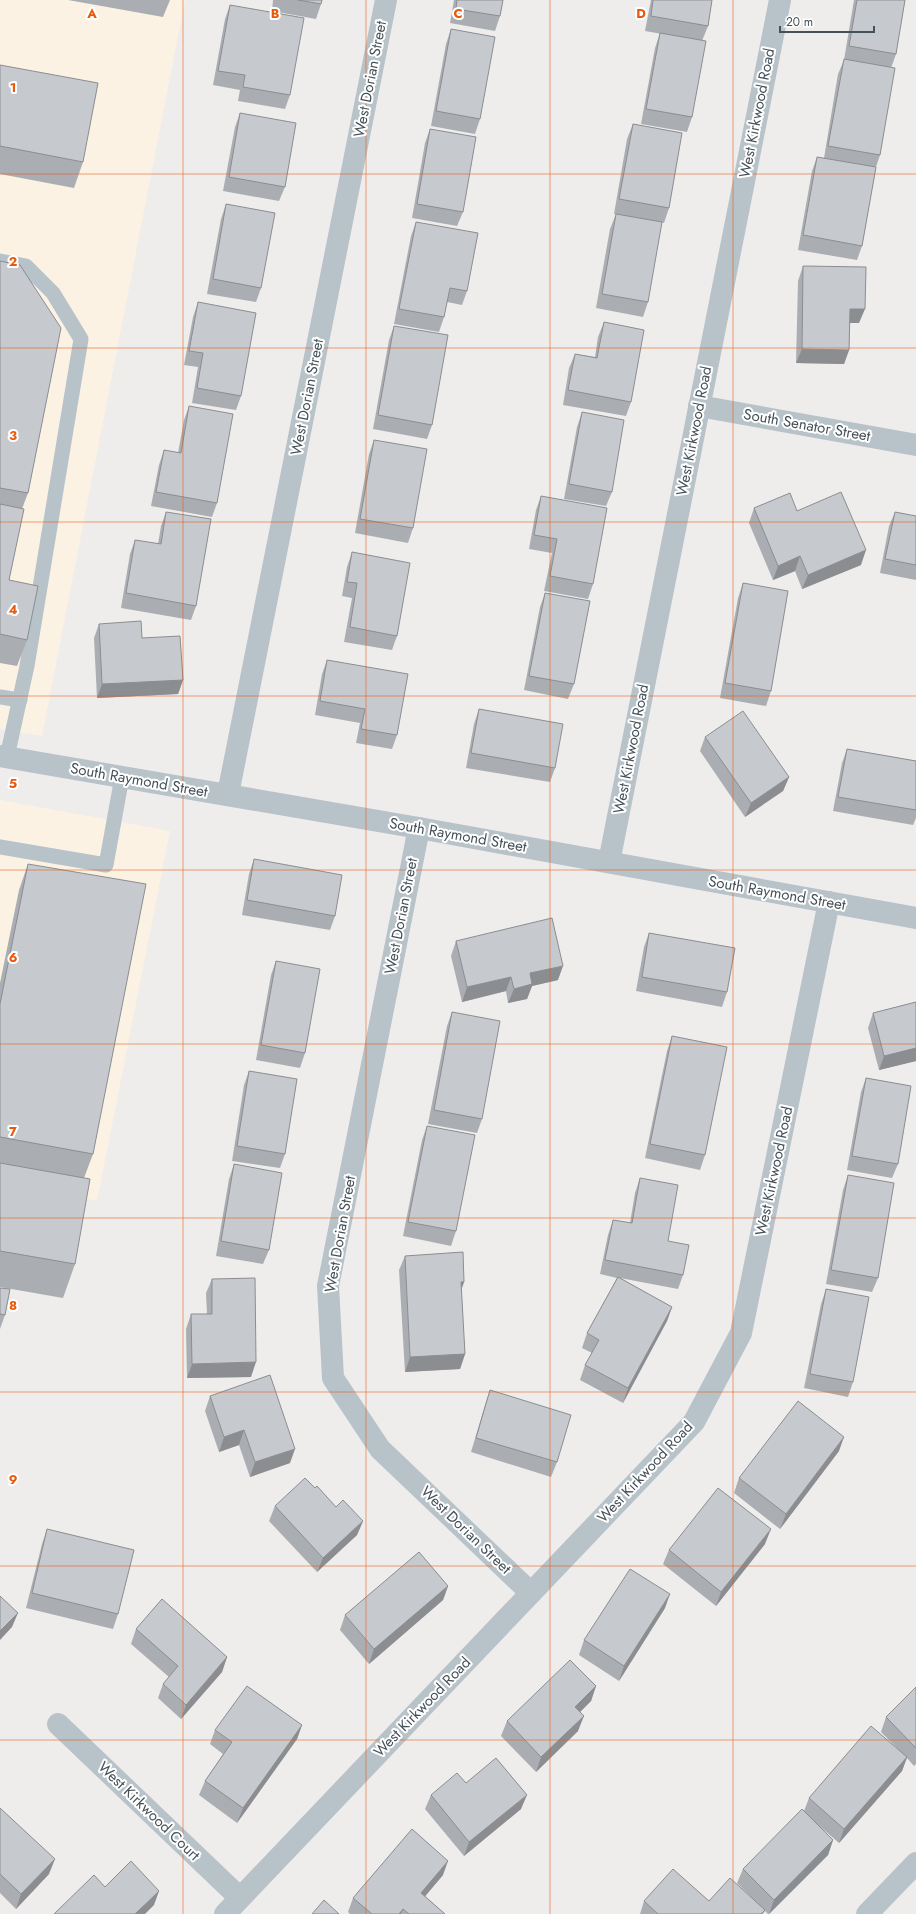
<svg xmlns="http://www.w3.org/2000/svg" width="916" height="1914" viewBox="0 0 916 1914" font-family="Jost,sans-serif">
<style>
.commercial{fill:#fbf2e4}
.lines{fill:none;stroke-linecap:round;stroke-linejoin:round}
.lane{stroke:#b8c2c9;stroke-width:15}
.street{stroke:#b8c2c9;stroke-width:22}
.wall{fill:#aaaeb2}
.shaded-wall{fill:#8b8d91}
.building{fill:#c6cacf;stroke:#8b8d91}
.grid{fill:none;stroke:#e8590c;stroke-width:1;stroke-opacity:0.55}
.labels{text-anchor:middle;stroke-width:4;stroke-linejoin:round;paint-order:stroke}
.street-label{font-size:15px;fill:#455159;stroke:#fff}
.grid-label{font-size:13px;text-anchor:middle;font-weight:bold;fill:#e8590c;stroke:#fff;stroke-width:4;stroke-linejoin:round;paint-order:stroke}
</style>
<rect width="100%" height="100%" fill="#efecec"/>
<!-- commercial -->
<g class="commercial">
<path d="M0 0H185L42 736 0 729Z"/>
<path d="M0 800 170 831 97 1201 0 1184Z"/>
</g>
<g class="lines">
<!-- lane -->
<g class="lane">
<path d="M0 261 26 266 53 293 81 339 27 666 7 757"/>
<path d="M0 697 20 700"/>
<path d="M0 847 106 865 122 777"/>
</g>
<!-- street -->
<g class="street">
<path d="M699 406 916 445"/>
<path d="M0 756 419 828 916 918"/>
<path d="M228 794 386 0"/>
<path d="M419 828 328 1286 333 1378 380 1449 531 1593"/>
<path d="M609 862 780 0"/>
<path d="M58 1724 240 1898"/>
<path d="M225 1914 694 1422 741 1333 829 902"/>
<path d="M867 1914 916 1863"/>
</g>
</g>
<!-- wall -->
<g class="wall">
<path d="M68 0H170L163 17Z"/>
<path d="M273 0H322L321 4 316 19 272 11Z"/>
<path d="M454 0H503L500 16 495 31 450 23Z"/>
<path d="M651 0H712L708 26 702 41 645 31Z"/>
<path d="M854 0H905L896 54 891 68 880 155 876 167 862 246 857 260 798 250 812 171 817 157 824 158 838 74 844 60Z"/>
<path d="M230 5 290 95 285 109 238 101 240 90 213 85 225 19Z"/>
<path d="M451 29 480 119 475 134 431 126 446 44Z"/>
<path d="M660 33 692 117 687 132 641 124 655 48Z"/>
<path d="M0 65 83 162 74 188 0 174Z"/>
<path d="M240 113 285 187 279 201 223 191 235 127Z"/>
<path d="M633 124 669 208 664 223 614 214 627 139Z"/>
<path d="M430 129 463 212 457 226 412 218 425 143Z"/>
<path d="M226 204 261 288 256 302 207 294 221 219Z"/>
<path d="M616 214 648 302 643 317 596 308 610 229Z"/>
<path d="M416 222 467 291 462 305 447 302 444 317 439 332 394 324 411 236Z"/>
<path d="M0 261 28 493 22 509 9 580 27 640 17 666 0 663Z"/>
<path d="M803 266 859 323H850L849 350 844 364 796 363 798 281Z"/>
<path d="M198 302 241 396 236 410 192 403 198 367 184 365 193 317Z"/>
<path d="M604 322 631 402 626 416 563 405 569 368 575 354 595 357 598 337Z"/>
<path d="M394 326 432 425 427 439 373 429 389 340Z"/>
<path d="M189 406 217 503 212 517 151 506 159 465 164 450 178 453 184 420Z"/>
<path d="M582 412 612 492 606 506 564 499 577 427Z"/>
<path d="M374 440 413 528 408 543 355 533 369 454Z"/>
<path d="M541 496 593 584 588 599 544 591 552 553 529 549 536 510Z"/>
<path d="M754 508 797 511 861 565 802 589 795 571 773 580 749 523Z"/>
<path d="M166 512 196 606 191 620 121 608 130 554 135 540 158 544 161 526Z"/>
<path d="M895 512 916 516V580L880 573 889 526Z"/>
<path d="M352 552 397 636 392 650 344 642 352 598 342 596 347 567Z"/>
<path d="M743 583 771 691 766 706 720 698 738 598Z"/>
<path d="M545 593 574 684 568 699 524 690 540 607Z"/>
<path d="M99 624 142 638 183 680 178 694 97 698 94 638Z"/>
<path d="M327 660 397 735 392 749 356 743 360 723 315 715 322 674Z"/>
<path d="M479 709 555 768 550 782 466 768 474 724Z"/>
<path d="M705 737 789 777 783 791 745 817 700 751Z"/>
<path d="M847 749 916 761V818L913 825 833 811 842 763Z"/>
<path d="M254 859 335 916 330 930 242 915 249 874Z"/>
<path d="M28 864 93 1154 84 1178 75 1264 63 1298 0 1287V983L19 890Z"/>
<path d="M649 933 727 992 722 1007 636 991 644 947Z"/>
<path d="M456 941 558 980 532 986 527 999 508 1003 506 991 462 1002 451 956Z"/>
<path d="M276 961 305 1053 300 1068 256 1060 271 975Z"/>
<path d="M916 1002V1061L879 1070 868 1028 873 1013Z"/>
<path d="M452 1012 482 1119 477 1133 428 1124 447 1026Z"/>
<path d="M672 1036 705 1155 700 1170 645 1158 667 1051Z"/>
<path d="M249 1071 285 1154 280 1168 232 1161 244 1085Z"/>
<path d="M866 1078 898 1164 892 1178 847 1170 861 1092Z"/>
<path d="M427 1126 456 1231 451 1246 403 1236 422 1140Z"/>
<path d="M234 1164 269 1250 263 1264 216 1256 229 1179Z"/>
<path d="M848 1175 878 1278 872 1292 826 1284 843 1190Z"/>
<path d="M640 1178 683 1275 678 1289 620 1278 672 1307 667 1321 623 1403 580 1380 585 1365 592 1353 582 1348 587 1333 617 1278 600 1274 608 1235 613 1220 630 1223 635 1193Z"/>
<path d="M405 1256 464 1282 461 1291 465 1354 460 1369 405 1372 399 1270Z"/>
<path d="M212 1279 251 1377 187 1378 186 1329 191 1314H207L206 1293Z"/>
<path d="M0 1288 5 1315 0 1329Z"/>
<path d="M826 1289 853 1382 848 1397 804 1388 821 1304Z"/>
<path d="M490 1390 557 1462 551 1477 471 1452 485 1405Z"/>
<path d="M210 1396 290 1463 250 1477 239 1445 219 1452 205 1411Z"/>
<path d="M839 1451 780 1529 734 1493 739 1478Z"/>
<path d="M315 1488 336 1507 363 1521 357 1535 317 1572 269 1521 275 1506Z"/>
<path d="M47 1529 118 1614 113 1629 26 1608 42 1544Z"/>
<path d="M765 1544 716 1606 663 1564 669 1550Z"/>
<path d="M448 1586 443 1600 369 1664 340 1630 345 1615Z"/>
<path d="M665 1608 619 1681 579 1655 584 1640Z"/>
<path d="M136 1629 227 1657 222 1672 181 1719 158 1698 163 1684 169 1677 131 1644Z"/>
<path d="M596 1686 591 1701 580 1712 578 1731 536 1772 501 1736 507 1721Z"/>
<path d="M916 1687V1764L914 1766 907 1758 902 1771 839 1843 817 1824 833 1840 828 1855 769 1914H768L765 1911 763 1914H640L644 1901H709L752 1898 737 1883 743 1869 804 1811 809 1798 899 1750 881 1732 886 1717Z"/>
<path d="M302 1725 297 1739 237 1823 199 1795 205 1781 223 1754 210 1744 215 1730Z"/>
<path d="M466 1783 521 1809 464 1856 425 1809 431 1795Z"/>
<path d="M0 1808 49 1874 16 1909 0 1893Z"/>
<path d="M443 1875 425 1896 445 1914H350L348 1912 353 1898Z"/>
</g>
<!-- shaded-wall -->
<g class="shaded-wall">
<path d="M850 309H865L859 323H845Z"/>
<path d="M802 349 849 350 844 364 796 363Z"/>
<path d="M866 550 861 565 802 589 808 575Z"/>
<path d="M800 556 795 571 773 580 778 566Z"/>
<path d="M183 680 178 694 97 698 102 684Z"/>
<path d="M789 777 783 791 745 817 751 803Z"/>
<path d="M563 966 558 980 532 986 527 999 508 1003 514 989 530 973Z"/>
<path d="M511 977 506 991 462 1002 467 987Z"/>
<path d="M916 1048V1061L879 1070 884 1056Z"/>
<path d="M461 1282H464L459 1296Z"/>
<path d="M672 1307 667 1321 623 1403 628 1388Z"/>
<path d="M465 1354 460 1369 405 1372 410 1357Z"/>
<path d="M256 1362 251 1377 187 1378 192 1364Z"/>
<path d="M244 1430 239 1445 219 1452 224 1437Z"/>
<path d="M844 1437 839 1451 780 1529 786 1514Z"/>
<path d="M295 1449 290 1463 250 1477 255 1462Z"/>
<path d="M363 1521 357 1535 317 1572 323 1558Z"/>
<path d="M771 1529 765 1544 716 1606 721 1592Z"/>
<path d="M448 1586 443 1600 369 1664 374 1649Z"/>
<path d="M670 1594 665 1608 619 1681 624 1666Z"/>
<path d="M18 1613 12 1627 0 1640V1631Z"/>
<path d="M227 1657 222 1672 181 1719 186 1705Z"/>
<path d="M596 1686 591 1701 570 1722 575 1707Z"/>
<path d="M584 1716 578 1731 536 1772 541 1757Z"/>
<path d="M302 1725 297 1739 237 1823 243 1808Z"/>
<path d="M907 1757 902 1771 839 1843 844 1829Z"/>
<path d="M527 1795 521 1809 464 1856 469 1842Z"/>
<path d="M833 1840 828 1855 769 1914 774 1900Z"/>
<path d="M55 1859 49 1874 16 1909 21 1894Z"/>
<path d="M448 1861 443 1875 416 1907 421 1893Z"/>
<path d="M159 1891 154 1905 145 1914H135Z"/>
<path d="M403 1909 401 1914H399Z"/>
</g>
<!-- building -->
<g class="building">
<path d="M298 0H322L321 4Z"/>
<path d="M457 0H503L500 16 456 9Z"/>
<path d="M653 0H712L708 26 651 16Z"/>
<path d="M857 0H905L896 54 849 46Z"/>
<path d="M230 5 304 18 290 95 243 87 245 75 218 71Z"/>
<path d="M451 29 495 37 480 119 436 111Z"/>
<path d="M660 33 706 41 692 117 646 109Z"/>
<path d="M844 59 895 68 880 155 828 146Z"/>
<path d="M0 65 98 83 83 162 0 146Z"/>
<path d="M240 113 296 123 285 187 229 177Z"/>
<path d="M633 124 682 133 669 208 619 199Z"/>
<path d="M430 129 476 137 463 212 417 204Z"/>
<path d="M817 157 876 167 862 246 803 235Z"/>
<path d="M226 204 275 213 261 288 213 279Z"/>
<path d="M616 214 662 222 648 302 602 294Z"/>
<path d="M416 222 478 233 467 291 450 288 444 317 399 309Z"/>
<path d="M0 261 20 265 61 328 28 493 0 488Z"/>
<path d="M803 266 866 267 865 309H850L849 350 802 349Z"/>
<path d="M198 302 256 313 241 396 197 388 203 353 189 351Z"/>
<path d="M604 322 644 330 631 402 568 390 575 354 597 358Z"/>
<path d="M394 326 448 335 432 425 378 415Z"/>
<path d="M189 406 233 414 217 503 156 492 164 450 181 453Z"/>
<path d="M582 412 624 420 612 492 569 484Z"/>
<path d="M374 440 427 449 413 528 360 519Z"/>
<path d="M841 492 866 550 808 575 800 556 778 566 754 508 790 493 797 511Z"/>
<path d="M541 496 607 508 593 584 550 576 557 539 534 535Z"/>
<path d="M0 504 24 509 9 580 38 586 27 640 0 634Z"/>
<path d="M166 512 211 519 196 606 126 593 135 540 161 544Z"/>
<path d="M895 512 916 516V565L885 559Z"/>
<path d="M352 552 410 563 397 636 350 627 357 583 347 582Z"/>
<path d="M743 583 788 591 771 691 725 683Z"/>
<path d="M545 593 590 601 574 684 529 676Z"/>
<path d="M141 621 142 638 180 636 183 680 102 684 99 624Z"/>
<path d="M327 660 408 674 397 735 361 729 365 709 320 701Z"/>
<path d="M479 709 563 724 555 768 471 753Z"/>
<path d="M743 711 789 777 751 803 705 737Z"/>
<path d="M847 749 916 761V810L838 797Z"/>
<path d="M254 859 342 875 335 916 247 900Z"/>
<path d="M28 864 146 884 93 1154 0 1137V1004Z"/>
<path d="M552 918 563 966 530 973 532 984 514 989 511 977 467 987 456 941Z"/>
<path d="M649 933 735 948 727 992 642 977Z"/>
<path d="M276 961 320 969 305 1053 261 1045Z"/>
<path d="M916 1002V1048L884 1056 873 1013Z"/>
<path d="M452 1012 500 1021 482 1119 434 1110Z"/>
<path d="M672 1036 727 1047 705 1155 650 1144Z"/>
<path d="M249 1071 297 1079 285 1154 237 1146Z"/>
<path d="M866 1078 911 1086 898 1164 852 1156Z"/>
<path d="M427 1126 475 1135 456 1231 408 1222Z"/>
<path d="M0 1163 90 1179 75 1264 0 1251Z"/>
<path d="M234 1164 282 1173 269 1250 221 1241Z"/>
<path d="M848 1175 894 1183 878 1278 831 1270Z"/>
<path d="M640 1178 678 1185 668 1241 689 1245 683 1275 605 1260 613 1220 632 1223Z"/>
<path d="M463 1252 464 1282H461L465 1354 410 1357 405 1256Z"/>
<path d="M618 1277 672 1307 628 1388 585 1365 599 1340 587 1333Z"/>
<path d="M255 1278 256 1362 192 1364 191 1314H212V1279Z"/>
<path d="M0 1288 10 1289 5 1315 0 1314Z"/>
<path d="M826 1289 869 1297 853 1382 810 1374Z"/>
<path d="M270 1375 295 1449 255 1462 244 1430 224 1437 210 1396Z"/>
<path d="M490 1390 571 1415 557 1462 476 1438Z"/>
<path d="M798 1401 844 1437 786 1514 739 1478Z"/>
<path d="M305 1478 315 1488 317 1486 336 1507 343 1500 363 1521 323 1558 275 1506Z"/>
<path d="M718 1488 771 1529 721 1592 669 1550Z"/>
<path d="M47 1529 134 1550 118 1614 32 1593Z"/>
<path d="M419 1552 448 1586 374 1649 345 1615Z"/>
<path d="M630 1569 670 1594 624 1666 584 1640Z"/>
<path d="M0 1596 18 1613 0 1631Z"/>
<path d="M162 1599 227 1657 186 1705 163 1684 178 1666 136 1629Z"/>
<path d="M570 1660 596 1686 575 1707 584 1716 541 1757 507 1721Z"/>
<path d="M247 1686 302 1725 243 1808 205 1781 232 1742 215 1730Z"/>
<path d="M916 1687V1748L886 1717Z"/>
<path d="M871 1726 907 1757 844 1829 809 1798Z"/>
<path d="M496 1758 527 1795 469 1842 431 1795 457 1773 466 1783Z"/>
<path d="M0 1808 55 1859 21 1894 0 1874Z"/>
<path d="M802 1809 833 1840 774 1900 743 1869Z"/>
<path d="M412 1829 448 1861 421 1893 445 1914H409L403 1909 399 1914H372L353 1898Z"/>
<path d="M131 1861 159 1891 135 1914H54L94 1875 105 1887Z"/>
<path d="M673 1869 709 1901 730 1878 765 1910 761 1914H658L644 1901Z"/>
<path d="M324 1900 339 1914H312Z"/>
</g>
<!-- grid -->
<path class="grid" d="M183 0V1914M366 0V1914M550 0V1914M733 0V1914M0 174H916M0 348H916M0 522H916M0 696H916M0 870H916M0 1044H916M0 1218H916M0 1392H916M0 1566H916M0 1740H916"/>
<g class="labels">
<!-- street labels -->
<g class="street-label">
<text transform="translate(370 79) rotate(-79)" y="5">West Dorian Street</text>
<text transform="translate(757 113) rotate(-79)" y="5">West Kirkwood Road</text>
<text transform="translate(307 397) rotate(-79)" y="5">West Dorian Street</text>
<text transform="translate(807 425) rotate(10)" y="5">South Senator Street</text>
<text transform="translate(694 431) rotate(-79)" y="5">West Kirkwood Road</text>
<text transform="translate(631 749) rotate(-79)" y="5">West Kirkwood Road</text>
<text transform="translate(139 780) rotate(10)" y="5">South Raymond Street</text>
<text transform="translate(458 835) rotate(10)" y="5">South Raymond Street</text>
<text transform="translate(777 893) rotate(10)" y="5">South Raymond Street</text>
<text transform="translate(401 916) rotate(-79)" y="5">West Dorian Street</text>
<text transform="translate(774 1171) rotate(-78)" y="5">West Kirkwood Road</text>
<text transform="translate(340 1234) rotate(-80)" y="5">West Dorian Street</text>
<text transform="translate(645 1472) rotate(-47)" y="5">West Kirkwood Road</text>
<text transform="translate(466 1530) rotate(44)" y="5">West Dorian Street</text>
<text transform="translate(422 1707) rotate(-46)" y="5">West Kirkwood Road</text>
<text transform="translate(149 1811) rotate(44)" y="5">West Kirkwood Court</text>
</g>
</g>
<g class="grid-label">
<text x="92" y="18">A</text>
<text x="275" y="18">B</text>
<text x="458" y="18">C</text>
<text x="641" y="18">D</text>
<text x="13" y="92">1</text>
<text x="13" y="266">2</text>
<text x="13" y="440">3</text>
<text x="13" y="614">4</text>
<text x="13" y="788">5</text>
<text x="13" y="962">6</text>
<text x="13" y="1136">7</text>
<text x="13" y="1310">8</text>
<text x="13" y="1484">9</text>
</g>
<!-- scale -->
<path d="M780 26v6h94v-6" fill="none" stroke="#455159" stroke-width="2"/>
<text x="786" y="26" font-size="12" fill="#455159" stroke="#ffffff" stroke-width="3" paint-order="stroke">20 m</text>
</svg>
